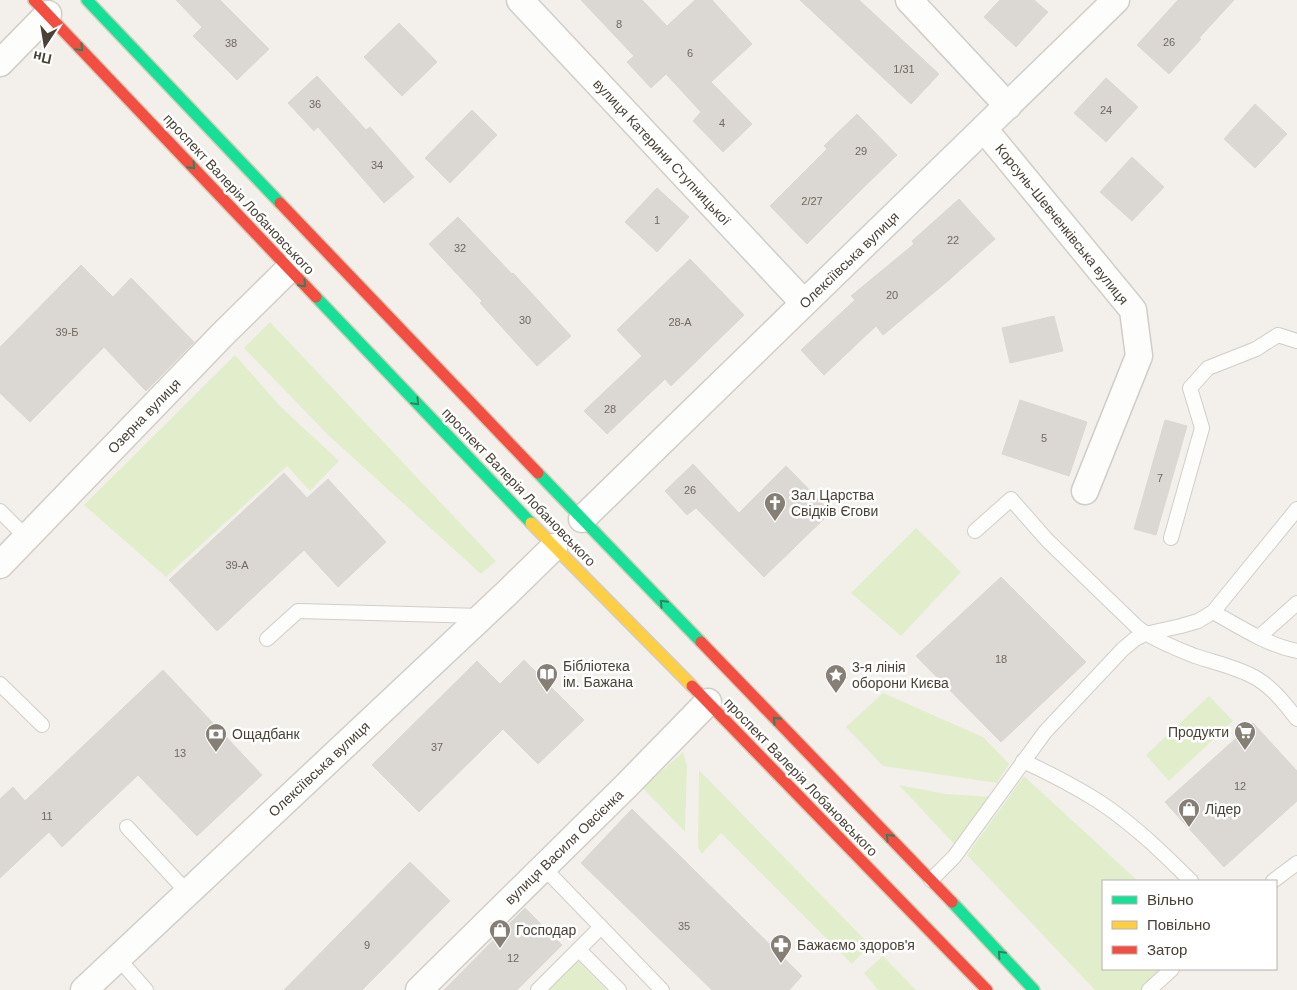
<svg xmlns="http://www.w3.org/2000/svg" width="1297" height="990" viewBox="0 0 1297 990" font-family="Helvetica,sans-serif">
<style>
.green{fill:#e2eecb}
.building{fill:#dbd7d3;stroke:#dbd7d2}
.lines{fill:none;stroke-linecap:round;stroke-linejoin:round}
.lane-casing{stroke:#d1cec9;stroke-width:16}
.street-casing{stroke:#d1cec9;stroke-width:29}
.fast-casing{stroke:#d6ccb8;stroke-width:14}
.slow-casing{stroke:#d6ccb8;stroke-width:14}
.jam-casing{stroke:#d6ccb8;stroke-width:14}
.lane{stroke:#fdfdfc;stroke-width:14}
.street{stroke:#fdfdfc;stroke-width:26}
.fast{stroke:#16e098;stroke-width:11}
.slow{stroke:#ffcf43;stroke-width:11}
.jam{stroke:#f24e42;stroke-width:11}
.oneway{stroke:#35815e}
.labels{text-anchor:middle;stroke-width:5;stroke-linejoin:round;paint-order:stroke}
.number-label{font-size:11px;fill:#706960}
.street-label{font-size:14px;fill:#4a4237;stroke:#fff}
.poi-label{font-size:14px;fill:#4a4237;stroke:#fff;text-anchor:start}
</style>
<rect width="100%" height="100%" fill="#f3f0ec"/>
<!-- green -->
<g class="green">
<path d="M270 322 496 561 481 574 327 434 244 348Z"/>
<path d="M235 355 281 407 339 461 310 491 287 466 166 577 84 505Z"/>
<path d="M916 528 961 572 901 636 851 593Z"/>
<path d="M883 693 983 737 1009 764 997 783 883 766 846 727Z"/>
<path d="M1209 696 1233 721 1169 781 1146 755Z"/>
<path d="M683 752 687 766 685 832 643 788Z"/>
<path d="M699 770 870 945 852 964 721 833 702 854 698 848Z"/>
<path d="M1024 776 1138 881H1103V969H1163L1141 990H1095L967 855Z"/>
<path d="M899 785 946 794 991 797 955 845Z"/>
<path d="M883 956 916 990H878L864 973Z"/>
<path d="M578 961 607 990H608H548Z"/>
</g>
<!-- building -->
<g class="building">
<path d="M176 0H220L269 49 237 80 193 36 202 27Z"/>
<path d="M581 0H642L667 26 695 0H712L752 44 711 82 752 124 723 152 693 121 701 112 666 74 651 88 627 62 634 56Z"/>
<path d="M800 0H859L939 74 911 104Z"/>
<path d="M1000 0H1034L1048 12 1016 47 984 17Z"/>
<path d="M1178 0H1234L1199 38 1201 39 1169 74 1137 45Z"/>
<path d="M399 23 437 62 402 96 364 57Z"/>
<path d="M317 76 366 130 370 127 414 177 384 203 318 127 314 131 288 103Z"/>
<path d="M1106 78 1138 107 1106 142 1074 113Z"/>
<path d="M1255 104 1287 134 1255 168 1224 139Z"/>
<path d="M472 110 497 135 450 183 425 158Z"/>
<path d="M857 114 897 155 864 187 807 244 770 206 827 149 824 146Z"/>
<path d="M1132 157 1164 187 1132 221 1100 192Z"/>
<path d="M657 188 689 217 657 252 625 222Z"/>
<path d="M959 199 995 239 949 280 883 335 876 326 824 375 801 350 855 300 851 296 914 244 912 241Z"/>
<path d="M458 217 512 274 513 273 571 336 537 366 480 303 482 301 429 244Z"/>
<path d="M690 259 744 315 671 386 665 379 607 434 584 411 642 356 617 330Z"/>
<path d="M81 265 113 297 131 278 194 342 146 391 104 347 30 422 0 393V347Z"/>
<path d="M1054 316 1063 351 1010 363 1002 328Z"/>
<path d="M1020 400 1087 422 1069 476 1002 454Z"/>
<path d="M1165 420 1187 426 1156 535 1134 529Z"/>
<path d="M693 464 739 513 786 466 831 512 764 577 696 508 687 515 665 491Z"/>
<path d="M284 473 307 498 328 479 386 542 338 587 304 550 217 631 169 580Z"/>
<path d="M1001 577 1086 662 1001 742 916 656Z"/>
<path d="M524 660 584 720 538 764 503 729 419 812 372 765 477 661 500 684Z"/>
<path d="M163 670 262 775 197 836 138 775 62 847 49 832 0 878V799L13 787 25 801Z"/>
<path d="M1253 723 1297 771V801L1224 867 1165 802Z"/>
<path d="M632 809 802 976 789 990H712L581 863Z"/>
<path d="M410 862 450 901 362 990H284Z"/>
<path d="M525 908 562 945 517 990H444Z"/>
</g>
<g class="lines">
<!-- lane casing -->
<g class="lane-casing">
<g id="lane">
<path d="M0 511 26 537"/>
<path d="M975 531 1011 499 1047 540 1137 627C1152 639 1177 649 1195 656 1216 663 1237 667 1256 678 1273 688 1285 704 1297 719"/>
<path d="M1171 538 1202 428 1190 388 1208 368 1256 349 1278 335 1297 341"/>
<path d="M1213 612C1240 627 1267 645 1297 651"/>
<path d="M1259 637 1297 603"/>
<path d="M267 639 298 611 482 616"/>
<path d="M0 684 42 725"/>
<path d="M1023 761C1049 773 1074 786 1098 801 1132 823 1162 852 1191 881"/>
<path d="M127 827 187 892"/>
<path d="M543 867 662 990"/>
<path d="M931 880 954 857 1045 732 1123 649 1135 639 1145 634 1181 626 1198 621 1213 612 1297 509"/>
<path d="M1273 881 1297 863"/>
<path d="M579 950 619 990"/>
<path d="M118 958 146 990"/>
<path d="M538 990 601 927"/>
<path d="M1149 990 1172 969"/>
</g>
</g>
<!-- street casing -->
<g class="street-casing">
<g id="street">
<path d="M520 0 804 303"/>
<path d="M909 0 1008 106"/>
<path d="M0 63 48 14"/>
<path d="M984 129 1133 310 1139 356 1085 491"/>
<path d="M582 519 1116 0"/>
<path d="M0 565 223 334 289 269"/>
<path d="M84 990 508 592 554 547"/>
<path d="M419 990 627 785 708 702"/>
</g>
</g>
<!-- fast casing -->
<g class="fast-casing">
<g id="fast">
<path d="M87 0 280 203"/>
<path d="M316 297 531 523"/>
<path d="M538 473 701 642"/>
<path d="M952 902 1034 990"/>
</g>
</g>
<!-- slow casing -->
<g class="slow-casing">
<path id="slow" d="M531 523 692 686"/>
</g>
<!-- jam casing -->
<g class="jam-casing">
<g id="jam">
<path d="M34 0 316 297"/>
<path d="M280 203 538 473"/>
<path d="M701 642 952 902"/>
<path d="M692 686 987 990"/>
</g>
</g>
<!-- lane -->
<use href="#lane" class="lane"/>
<!-- street -->
<use href="#street" class="street"/>
<!-- fast -->
<use href="#fast" class="fast"/>
<!-- slow -->
<use href="#slow" class="slow"/>
<!-- jam -->
<use href="#jam" class="jam"/>
</g>
<!-- one-way arrows -->
<defs><path id="oneway-chevron" d="M-2-3.5L2.5 0L-2 3.5" fill="none" stroke-width="1.6" stroke-linecap="round" stroke-linejoin="round" transform="scale(1.25)"/></defs>
<g class="oneway">
<use href="#oneway-chevron" transform="translate(80 48) rotate(47)"/>
<use href="#oneway-chevron" transform="translate(192 166) rotate(47)"/>
<use href="#oneway-chevron" transform="translate(303 284) rotate(46)"/>
<use href="#oneway-chevron" transform="translate(416 402) rotate(46)"/>
<use href="#oneway-chevron" transform="translate(663 603) rotate(-134)"/>
<use href="#oneway-chevron" transform="translate(776 720) rotate(-134)"/>
<use href="#oneway-chevron" transform="translate(889 837) rotate(-134)"/>
<use href="#oneway-chevron" transform="translate(1001 954) rotate(-133)"/>
</g>
<!-- icons -->
<defs>
<g id="church-pin" transform="scale(1.125)"><path d="M0 17L-7.5 6A9.5 9.5 0 1 1 7.5 6Z" fill="#857f76" stroke="#fff"/><path d="M-1.2-6h2.4v3.5h3.3v2.4h-3.3V6h-2.4V-.1h-3.3v-2.4h3.3Z" fill="#fff"/></g>
<g id="library-pin" transform="scale(1.125)"><path d="M0 17L-7.5 6A9.5 9.5 0 1 1 7.5 6Z" fill="#857f76" stroke="#fff"/><path d="M-6-4Q-3-5.5-.7-3.5V5Q-3 3-6 4ZM6-4Q3-5.5 .7-3.5V5Q3 3 6 4Z" fill="#fff"/></g>
<g id="sight-pin" transform="scale(1.125)"><path d="M0 17L-7.5 6A9.5 9.5 0 1 1 7.5 6Z" fill="#857f76" stroke="#fff"/><path d="M0-6L1.8-2.2L6-1.7L2.9 1.2L3.7 5.4L0 3.3L-3.7 5.4L-2.9 1.2L-6-1.7L-1.8-2.2Z" fill="#fff"/></g>
<g id="supermarket-pin" transform="scale(1.125)"><path d="M0 17L-7.5 6A9.5 9.5 0 1 1 7.5 6Z" fill="#857f76" stroke="#fff"/><path d="M-6-5.5h2.5l.6 2H6L4.5 2H-2.5L-4.4-4H-6ZM-1.5 3.2a1.3 1.3 0 1 0 .1 0ZM3 3.2a1.3 1.3 0 1 0 .1 0Z" fill="#fff"/></g>
<g id="bank-pin" transform="scale(1.125)"><path d="M0 17L-7.5 6A9.5 9.5 0 1 1 7.5 6Z" fill="#857f76" stroke="#fff"/><path d="M-6-4H6V4H-6ZM0-2.3a2.3 2.3 0 1 0 0 4.6a2.3 2.3 0 1 0 0-4.6Z" fill="#fff"/></g>
<g id="shop-pin" transform="scale(1.125)"><path d="M0 17L-7.5 6A9.5 9.5 0 1 1 7.5 6Z" fill="#857f76" stroke="#fff"/><path d="M-5-2.5h2.3a2.7 3.5 0 0 1 5.4 0H5L5.5 6h-11ZM-1.5-2.5h3a1.5 2.3 0 0 0-3 0Z" fill="#fff"/></g>
<g id="pharmacy-pin" transform="scale(1.125)"><path d="M0 17L-7.5 6A9.5 9.5 0 1 1 7.5 6Z" fill="#857f76" stroke="#fff"/><path d="M-2-6h4v4h4v4h-4v4h-4v-4h-4v-4h4Z" fill="#fff"/></g>
</defs>
<g fill-rule="evenodd">
<use href="#church-pin" x="775" y="503"/>
<use href="#library-pin" x="547" y="674"/>
<use href="#sight-pin" x="836" y="675"/>
<use href="#supermarket-pin" x="1245" y="732"/>
<use href="#bank-pin" x="216" y="734"/>
<use href="#shop-pin" x="1189" y="809"/>
<use href="#shop-pin" x="500" y="930"/>
<use href="#pharmacy-pin" x="781" y="945"/>
</g>
<g class="labels">
<!-- number labels -->
<g class="number-label">
<text x="619" y="28">8</text>
<text x="1169" y="46">26</text>
<text x="231" y="47">38</text>
<text x="690" y="57">6</text>
<text x="904" y="73">1/31</text>
<text x="315" y="108">36</text>
<text x="1106" y="114">24</text>
<text x="722" y="127">4</text>
<text x="861" y="155">29</text>
<text x="377" y="169">34</text>
<text x="812" y="205">2/27</text>
<text x="657" y="224">1</text>
<text x="953" y="244">22</text>
<text x="460" y="252">32</text>
<text x="892" y="299">20</text>
<text x="525" y="324">30</text>
<text x="680" y="326">28-А</text>
<text x="67" y="336">39-Б</text>
<text x="610" y="413">28</text>
<text x="1044" y="442">5</text>
<text x="1160" y="482">7</text>
<text x="690" y="494">26</text>
<text x="237" y="569">39-А</text>
<text x="1001" y="663">18</text>
<text x="437" y="751">37</text>
<text x="180" y="757">13</text>
<text x="1240" y="790">12</text>
<text x="47" y="820">11</text>
<text x="684" y="930">35</text>
<text x="367" y="949">9</text>
<text x="513" y="962">12</text>
</g>
<!-- street labels -->
<g class="street-label">
<text transform="translate(662 152) rotate(47)" y="5">вулиця Катерини Ступницької</text>
<text transform="translate(239 194) rotate(47)" y="5">проспект Валерія Лобановського</text>
<text transform="translate(1062 224) rotate(51)" y="5">Корсунь-Шевченківська вулиця</text>
<text transform="translate(849 260) rotate(-44)" y="5">Олексіївська вулиця</text>
<text transform="translate(144 416) rotate(-46)" y="5">Озерна вулиця</text>
<text transform="translate(519 487) rotate(46)" y="5">проспект Валерія Лобановського</text>
<text transform="translate(319 769) rotate(-43)" y="5">Олексіївська вулиця</text>
<text transform="translate(801 777) rotate(46)" y="5">проспект Валерія Лобановського</text>
<text transform="translate(564 847) rotate(-44)" y="5">вулиця Василя Овсієнка</text>
</g>
<!-- poi labels -->
<g class="poi-label">
<text x="791" y="500">Зал Царства<tspan x="791" dy="16">Свідків Єгови</tspan></text>
<text x="563" y="671">Бібліотека<tspan x="563" dy="16">ім. Бажана</tspan></text>
<text x="852" y="672">3-я лінія<tspan x="852" dy="16">оборони Києва</tspan></text>
<text x="1229" y="737" text-anchor="end">Продукти</text>
<text x="232" y="739">Ощадбанк</text>
<text x="1205" y="814">Лідер</text>
<text x="516" y="935">Господар</text>
<text x="797" y="950">Бажаємо здоров'я</text>
</g>
</g>
<!-- legend -->
<rect x="1102" y="880" width="175" height="90" fill="#ffffff" stroke="#b7b3af"/>
<rect x="1112" y="896" width="25" height="8" fill="#16e098" stroke="#b7b3af"/>
<text x="1147" y="905" font-size="15" fill="#4a4237">Вільно</text>
<rect x="1112" y="921" width="25" height="8" fill="#ffcf43" stroke="#b7b3af"/>
<text x="1147" y="930" font-size="15" fill="#4a4237">Повільно</text>
<rect x="1112" y="946" width="25" height="8" fill="#f24e42" stroke="#b7b3af"/>
<text x="1147" y="955" font-size="15" fill="#4a4237">Затор</text>
<!-- north arrow -->
<g transform="translate(45 45) rotate(192)" stroke="#ffffff" stroke-width="4" paint-order="stroke">
<path d="M0-4L9 19L0 12L-9 19Z" fill="#4a4237"/>
<text y="-8" font-size="14" font-weight="bold" text-anchor="middle" fill="#4a4237">Пн</text>
</g>
</svg>
